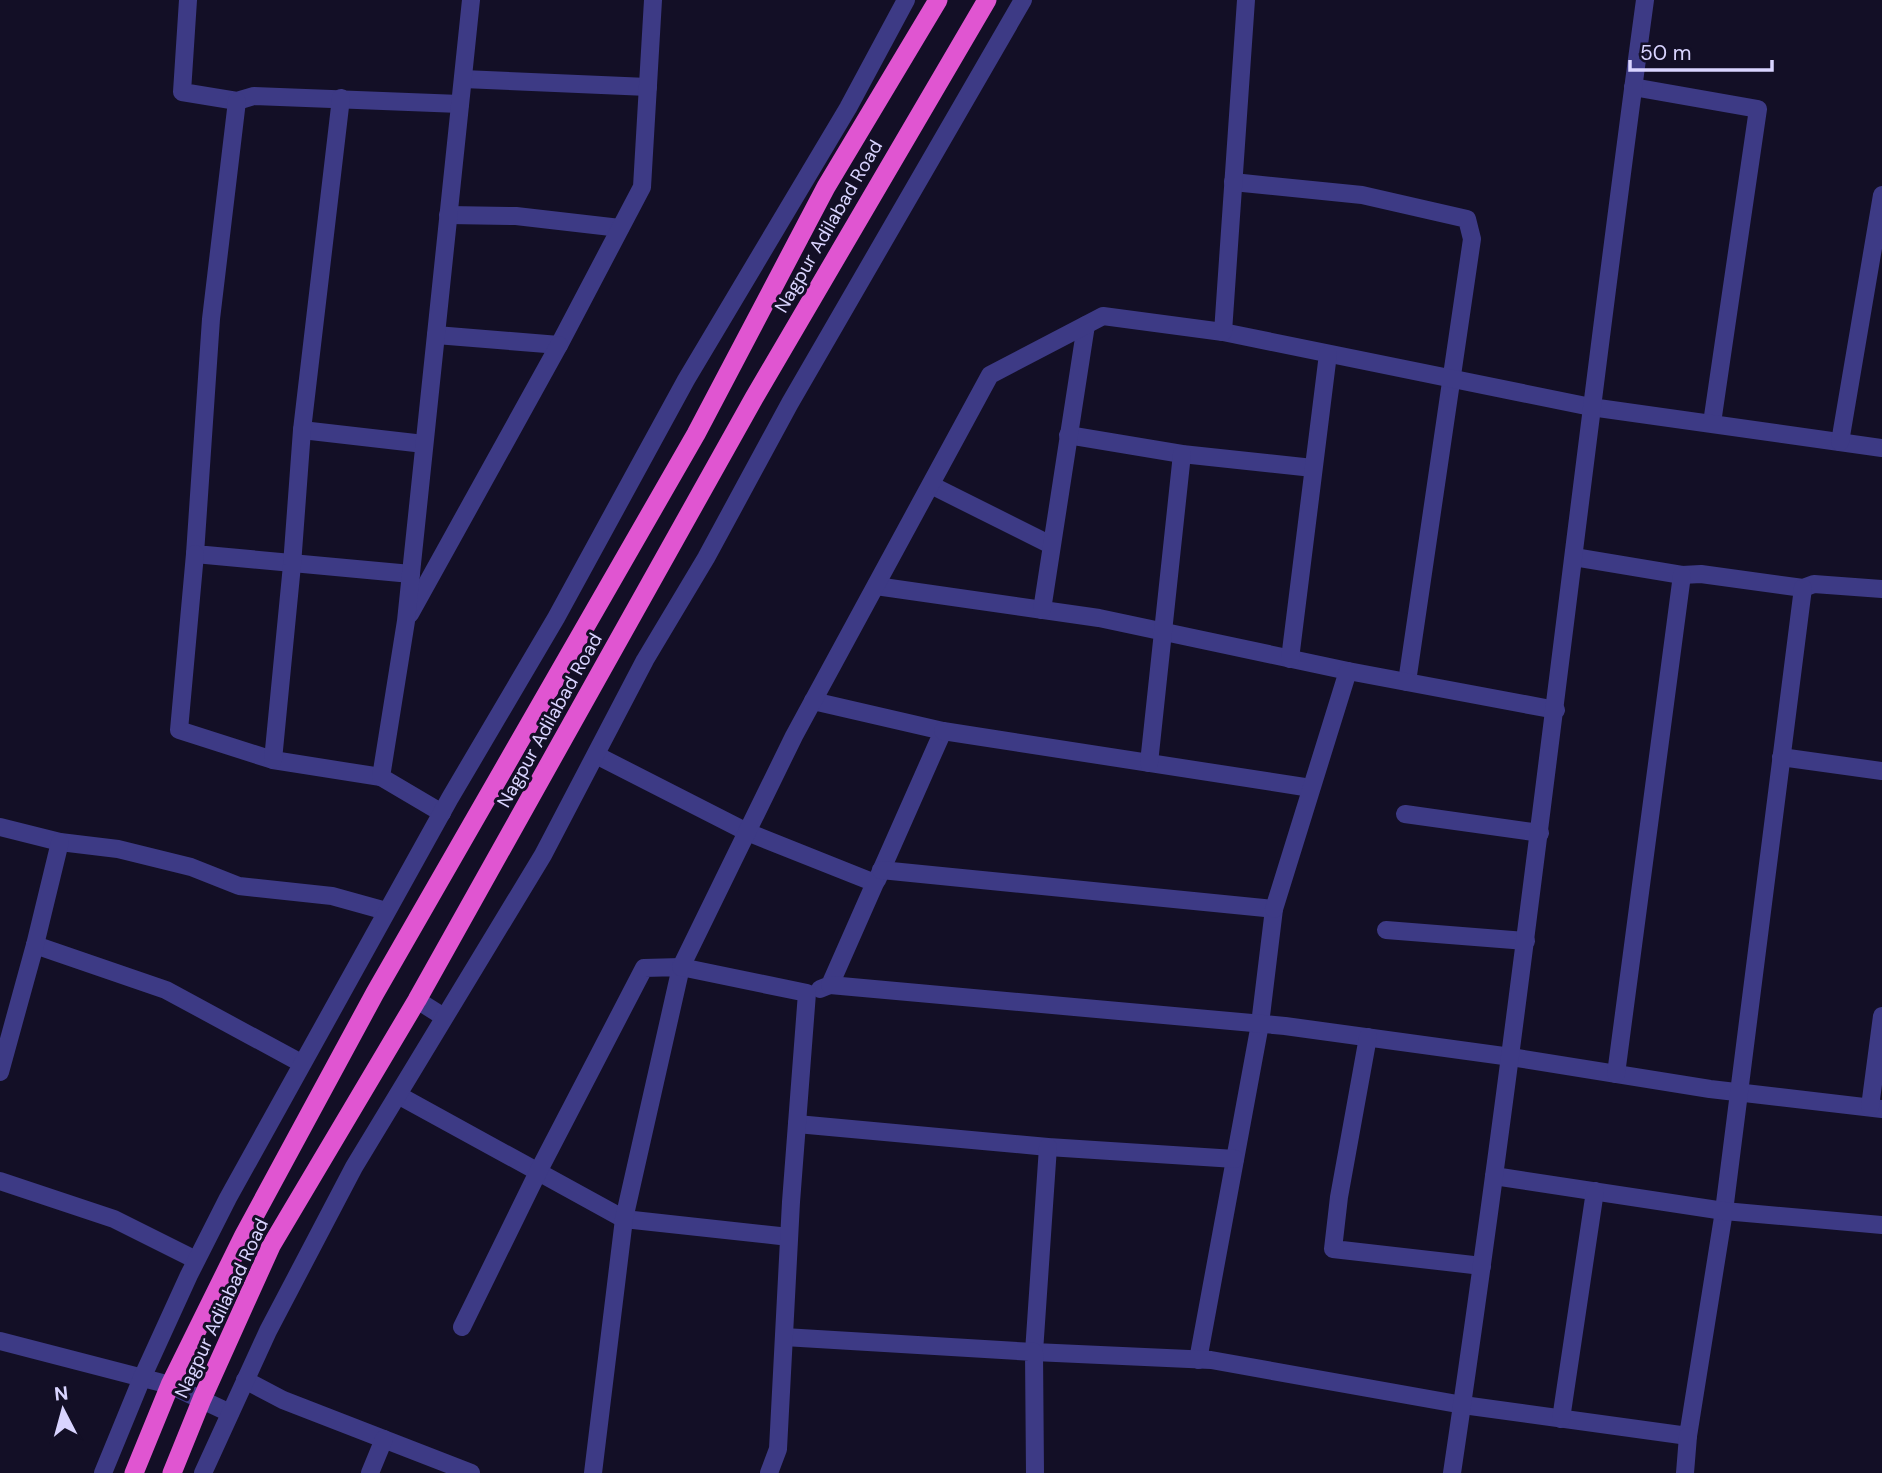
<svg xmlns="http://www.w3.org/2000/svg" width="1882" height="1473" viewBox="0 0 1882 1473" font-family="'DM Sans',sans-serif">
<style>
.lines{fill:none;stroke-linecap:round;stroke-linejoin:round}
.minor{stroke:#3d3a85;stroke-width:18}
.tertiary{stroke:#3d3a85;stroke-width:18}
.trunk{stroke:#e055d1;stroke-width:19}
.labels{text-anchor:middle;stroke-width:6;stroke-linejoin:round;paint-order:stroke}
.street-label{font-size:19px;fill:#d9d4ff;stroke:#130f26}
</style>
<rect width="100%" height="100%" fill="#130f26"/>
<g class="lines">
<!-- minor -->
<g class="minor">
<path d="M188 0 182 92 237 101 254 96 460 104"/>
<path d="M463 79 648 87"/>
<path d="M1633 87 1758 109 1712 423"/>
<path d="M237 101 211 319 195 554 411 574"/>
<path d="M1233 182 1362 195 1467 219 1472 239 1407 682"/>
<path d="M448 215 516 216 620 228"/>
<path d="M1223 332 1591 407 1882 448"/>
<path d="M436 335 559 345 642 187 653 0"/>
<path d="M302 430 424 444"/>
<path d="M1068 435 1182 454 1313 468"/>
<path d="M1840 442 1882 195"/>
<path d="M931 485 1051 545"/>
<path d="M195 554 179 730 273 760 381 777"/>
<path d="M1574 557 1682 575 1701 574 1803 588 1814 584 1882 589"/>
<path d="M876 586 1099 618 1348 671"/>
<path d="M1042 610 1086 325"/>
<path d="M410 614 559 345"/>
<path d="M1290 659 1328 354"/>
<path d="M813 701 943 731 877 880"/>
<path d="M943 731 1311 788"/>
<path d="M596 755 747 832 875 883 830 985 820 989"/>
<path d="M1781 757 1882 771"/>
<path d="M273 760 292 565 302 430 341 98"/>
<path d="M1149 763 1182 454"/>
<path d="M442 813 381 777 406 621 471 0"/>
<path d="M1405 814 1540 833"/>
<path d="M0 827 60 842 118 849 191 867 239 886 332 896 386 911"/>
<path d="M881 870 1274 909 1260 1024 1198 1360"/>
<path d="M1274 909 1348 671 1556 710"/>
<path d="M1386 930 1526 941"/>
<path d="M35 945 166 990 301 1063"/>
<path d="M830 985 1285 1026 1511 1057 1710 1089 1882 1109"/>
<path d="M1368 1037 1339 1197 1333 1249 1482 1266"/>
<path d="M0 1072 35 945 60 842"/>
<path d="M1616 1074 1682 575"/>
<path d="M398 1095 624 1219 789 1237"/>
<path d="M1870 1107 1882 1016"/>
<path d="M797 1124 1048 1147 1235 1159"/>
<path d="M1048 1147 1034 1352 1211 1360 1463 1405 1688 1436 1724 1211 1803 588"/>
<path d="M1494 1176 1724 1211 1882 1225"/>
<path d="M0 1181 114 1219 196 1260"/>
<path d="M462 1327 538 1172 644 968 681 967 624 1219 593 1473"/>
<path d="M784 1337 1034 1352 1035 1473"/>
<path d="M245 1380 283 1400 471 1473"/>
<path d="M1561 1419 1595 1191"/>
<path d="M370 1473 384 1439"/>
<path d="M769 1473 778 1449 791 1202 807 993 681 967 794 736 990 375 1103 316 1223 332 1246 0"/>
<path d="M1452 1473C1525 983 1578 491 1645 0"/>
<path d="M1685 1473 1688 1436"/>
</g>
<!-- tertiary -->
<g class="tertiary">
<path d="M417 1000 444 1017"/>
<path d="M0 1341 170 1385 230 1413"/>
<path d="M103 1473 142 1378 189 1275 228 1198 450 798 556 618 686 380 848 108 906 0"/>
<path d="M203 1473 268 1331 354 1167 543 855 645 660 706 558 790 403 1023 0"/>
</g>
<!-- trunk -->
<g class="trunk">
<path d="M134 1473 170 1385 244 1235 375 993 696 434 826 187 938 0"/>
<path d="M172 1473 202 1399 271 1246 417 1000 754 398 987 0"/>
</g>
</g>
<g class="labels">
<!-- street labels -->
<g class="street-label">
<text transform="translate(828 226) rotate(-60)" y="7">Nagpur Adilabad Road</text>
<text transform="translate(549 720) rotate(-61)" y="7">Nagpur Adilabad Road</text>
<text transform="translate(221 1308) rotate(-65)" y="7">Nagpur Adilabad Road</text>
</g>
</g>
<!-- north arrow -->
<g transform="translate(63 1410) rotate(354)" stroke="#130f26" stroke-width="5" paint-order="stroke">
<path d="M0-5L12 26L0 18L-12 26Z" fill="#d9d4ff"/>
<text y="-10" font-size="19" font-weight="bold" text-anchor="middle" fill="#d9d4ff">N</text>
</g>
<!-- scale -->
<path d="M1630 60v10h142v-10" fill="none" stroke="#d9d4ff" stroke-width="3.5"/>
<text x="1640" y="60" font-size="21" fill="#d9d4ff" stroke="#130f26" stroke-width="5" paint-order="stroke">50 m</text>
</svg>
